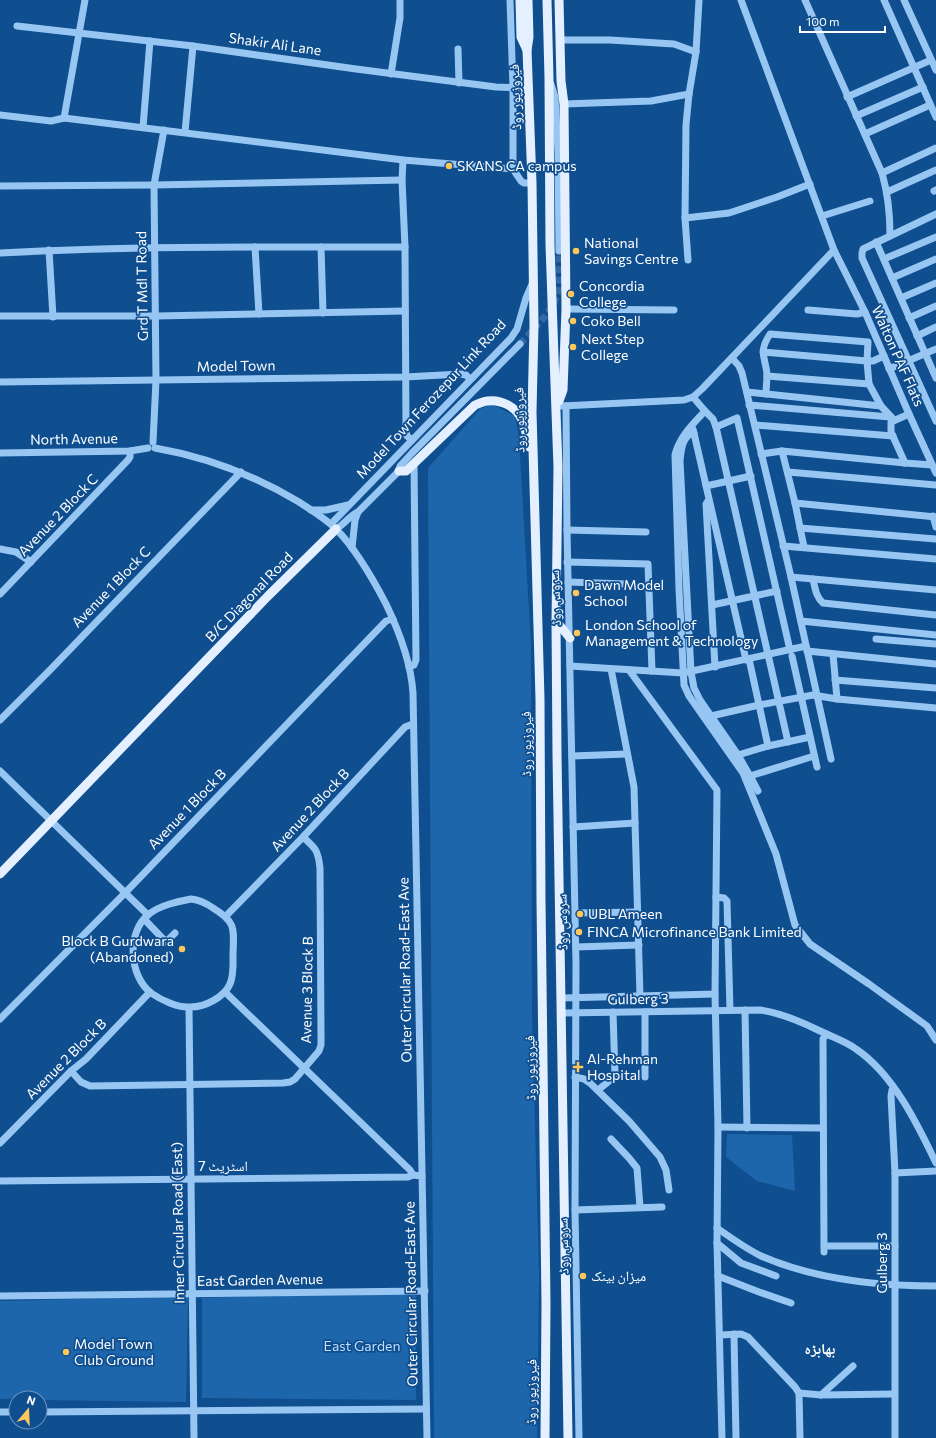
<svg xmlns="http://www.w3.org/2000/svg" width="936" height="1438" viewBox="0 0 936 1438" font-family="Commissioner,'Noto Naskh Arabic',sans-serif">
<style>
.green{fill:#1e66ac}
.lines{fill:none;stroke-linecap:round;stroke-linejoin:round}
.minor-tunnel{stroke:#3369a0;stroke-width:7;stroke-dasharray:7 3.5;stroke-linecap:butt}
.minor{stroke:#98c6f3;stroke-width:7}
.major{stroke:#e4f0ff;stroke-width:9}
.poi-dot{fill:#ffc65a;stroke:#0f4e8f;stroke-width:1.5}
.labels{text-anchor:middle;stroke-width:3.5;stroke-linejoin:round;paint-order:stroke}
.street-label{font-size:14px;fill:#fff;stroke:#0f4e8f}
.poi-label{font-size:14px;fill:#fff;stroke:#0f4e8f;text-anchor:start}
.park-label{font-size:14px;fill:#bfdffe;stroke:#0f4e8f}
.neighbourhood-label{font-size:15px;font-weight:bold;fill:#fff;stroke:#0f4e8f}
</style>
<rect width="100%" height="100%" fill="#0f4e8f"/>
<!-- green -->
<g class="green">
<path d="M491 404 515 416 519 438 531 645 532 1012 539 1277 537 1438H434L428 468 480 409Z"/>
<path d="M727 1134 792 1135 795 1191 757 1181 726 1157Z"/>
<path d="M416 1290V1400L202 1398V1298Z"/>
<path d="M188 1296 186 1402 40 1400V1398L0 1399V1301Z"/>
</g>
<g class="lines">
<!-- minor-tunnel -->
<path class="minor-tunnel" d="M520 344C532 330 555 310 558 291 560 278 559 264 559 251"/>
<!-- minor -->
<g class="minor">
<path d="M510 0 513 88V169L521 181 524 183H532"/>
<path d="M741 0 834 250 865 312 909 414 936 473"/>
<path d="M805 0 882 173C888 194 890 213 890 235"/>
<path d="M884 0 936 117"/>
<path d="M904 0 936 70"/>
<path d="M17 26 193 46 356 69 496 87 529 88"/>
<path d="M560 40H610L674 44 696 52"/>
<path d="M458 49 459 83"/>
<path d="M391 74 400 18V0"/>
<path d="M551 84 555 97 558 152 559 251"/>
<path d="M847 97 931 60"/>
<path d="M564 104 651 101 689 94"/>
<path d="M0 115 51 121 64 118 403 160 513 169"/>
<path d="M856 116 923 87"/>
<path d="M64 118 85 0"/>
<path d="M143 127 150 41"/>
<path d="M185 132 193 46"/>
<path d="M865 134 930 105"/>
<path d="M403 160 402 180 405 247 406 430 407 436 412 440"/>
<path d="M882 173 936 148"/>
<path d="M0 186 154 185 402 180"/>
<path d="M934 191 936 190"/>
<path d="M887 192 936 170"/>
<path d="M936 214 863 249 862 253V258L936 421"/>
<path d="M822 216 870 201"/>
<path d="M685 218 729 213 777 197 810 184"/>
<path d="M876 242 936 378"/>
<path d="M255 247 259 314"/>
<path d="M321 247 323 313"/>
<path d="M49 250 53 317"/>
<path d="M0 253C135 246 270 247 405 247"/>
<path d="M884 259 936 237"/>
<path d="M688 260 685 218 686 125 689 94 696 52 699 0"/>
<path d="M892 278 936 259"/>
<path d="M901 298 936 283"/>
<path d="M566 309 674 310"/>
<path d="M808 310 857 314 865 312"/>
<path d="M0 316H156L405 311"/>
<path d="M909 318 936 306"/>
<path d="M917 336 936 327"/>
<path d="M763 352 867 361 868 342 770 334C758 353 765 355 767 374 767 381 766 388 766 394"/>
<path d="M732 358 739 366 742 373 791 577 831 759"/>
<path d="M889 369 936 349"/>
<path d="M767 376 869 384"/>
<path d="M0 382 405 377 461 374 466 375 470 379"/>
<path d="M747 392 881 406 894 420"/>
<path d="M693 397 705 411C693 424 679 437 675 455L679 589 684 685 689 696 743 773 776 854 795 925 810 944 869 984 927 1026 936 1040"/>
<path d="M749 405 890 417"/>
<path d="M562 406 684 400 693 397 702 389 834 250"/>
<path d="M566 406 567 530 576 964 575 1210 579 1438"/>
<path d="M881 406 869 384 867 361H873L884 356"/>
<path d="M705 411 713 419 716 427 788 742"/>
<path d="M755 425 893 436"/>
<path d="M716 427 737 418 790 650"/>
<path d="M693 429 746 660"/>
<path d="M694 433C682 435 681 451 680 461L691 672 694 688 700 700 738 755 750 776 814 756"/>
<path d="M153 442 156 380 154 185 164 130"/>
<path d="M155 448C207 457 254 475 299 502 311 510 325 518 336 529 356 549 373 579 386 604 399 631 411 663 413 693L427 1438"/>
<path d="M782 451 795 503 804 547"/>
<path d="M0 453 130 451 148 448"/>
<path d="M761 454 782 451 905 463 932 465"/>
<path d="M905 463 891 432V422L909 414"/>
<path d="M788 472 936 485"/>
<path d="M706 486 751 476"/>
<path d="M708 501 706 504 715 667"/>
<path d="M795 503 936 517"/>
<path d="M311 510H326L348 505"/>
<path d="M933 516 936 527"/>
<path d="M331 524 511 338 517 329 526 298 533 282"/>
<path d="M800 528 936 539"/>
<path d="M336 529C344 525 349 516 358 512L399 471 400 466 412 453 520 344"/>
<path d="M567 530 646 532"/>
<path d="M783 546 936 559"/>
<path d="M352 548 355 520 358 512"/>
<path d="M0 549 16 552 31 562"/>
<path d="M567 562 648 564 652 671"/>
<path d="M791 577 936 590"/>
<path d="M813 579C815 588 816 597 823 603L936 615"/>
<path d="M568 582 626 584"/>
<path d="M0 594 128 460 130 457V451"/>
<path d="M712 605 777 591"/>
<path d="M801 621 936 635"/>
<path d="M876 639 936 644"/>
<path d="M807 651 936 664"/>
<path d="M833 654 837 699"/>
<path d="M792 656 817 767"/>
<path d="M749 659 768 746"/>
<path d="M570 666 683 673 806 646"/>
<path d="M409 667 414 665 416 660 414 464"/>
<path d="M611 669 634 787 640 996"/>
<path d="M835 680 936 688"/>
<path d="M711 716 759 705 813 695 837 699 936 708"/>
<path d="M0 720 50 670 241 472"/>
<path d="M738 755 768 746 810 737"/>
<path d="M572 756 627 754"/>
<path d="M0 771 148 915"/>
<path d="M750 776 758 791"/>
<path d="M573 827 635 823"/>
<path d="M716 897 724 898 727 901 730 1010"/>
<path d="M191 899C200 900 206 903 213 908 236 922 234 928 233 954 233 963 234 975 230 984 224 997 206 1007 190 1007 178 1008 161 1000 151 993 129 976 126 932 149 914 161 905 176 902 191 899Z"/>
<path d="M575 913 638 912"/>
<path d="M226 916 303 837 405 727 410 725H413"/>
<path d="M144 919 166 942 175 933"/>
<path d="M576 947 639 945"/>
<path d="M225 992 410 1170 413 1175"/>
<path d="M715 994 718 1127 717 1243 722 1438"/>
<path d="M562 998 715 994 717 790 629 670"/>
<path d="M189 1008 194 1438"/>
<path d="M745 1010 747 1128"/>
<path d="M562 1013 760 1010C781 1013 802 1022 820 1031 832 1037 845 1041 856 1049 893 1074 917 1123 936 1163"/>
<path d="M0 1019 125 893 386 621 393 619"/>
<path d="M71 1071 81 1082 90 1086 283 1083 290 1082 295 1079 319 1051 321 1045V1035L320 868C318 850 316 849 303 837"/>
<path d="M575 1077 584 1079 590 1083 629 1121 660 1157 666 1170 669 1190"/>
<path d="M645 1077V1012"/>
<path d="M894 1089 892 1090 891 1096 895 1173V1438"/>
<path d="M598 1090 613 1078 615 1074 613 1012"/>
<path d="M718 1127 823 1128"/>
<path d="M611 1139 629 1158 637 1168 640 1207"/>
<path d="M0 1143 71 1071 86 1059 150 992"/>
<path d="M895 1173 936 1171"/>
<path d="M0 1181 408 1177 413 1175 422 1176"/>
<path d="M575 1210 662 1207"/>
<path d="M717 1228C731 1238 745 1248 761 1256 816 1280 877 1286 936 1286"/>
<path d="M717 1243 741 1263 776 1276"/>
<path d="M825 1246H895"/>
<path d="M824 1252 823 1039 826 1034"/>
<path d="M718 1276 759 1292 791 1303"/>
<path d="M0 1296 425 1291"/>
<path d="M734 1334 736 1438"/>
<path d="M720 1335 741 1334 748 1337 795 1387 799 1393 800 1438"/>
<path d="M799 1393 821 1395 894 1394"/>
<path d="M821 1395 853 1366"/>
<path d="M0 1412H16"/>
<path d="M40 1412 426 1409"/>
</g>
<!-- major -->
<g class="major">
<path d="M520 0 521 37 527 50"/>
<path d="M528 0 529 37 527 50 532 183 534 325 532 412 540 699 541 900 546 1304 545 1438"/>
<path d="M547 0 549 78 550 245 558 467 556 621 557 755 568 1438"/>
<path d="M559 401 563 390 566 309 564 104 561 81 559 0"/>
<path d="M399 471H406L475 405C479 404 483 401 487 401 501 399 517 407 522 420 526 429 527 439 529 447"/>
<path d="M556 621 570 638"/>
<path d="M0 874 268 596 336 529"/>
</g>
</g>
<!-- markers -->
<g class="poi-dot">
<circle cx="449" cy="166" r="4"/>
<circle cx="576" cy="251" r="4"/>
<circle cx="571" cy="294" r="4"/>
<circle cx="573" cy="321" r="4"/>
<circle cx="573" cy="347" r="4"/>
<circle cx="576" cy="593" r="4"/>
<circle cx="577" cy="633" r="4"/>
<circle cx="580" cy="914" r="4"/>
<circle cx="579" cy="932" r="4"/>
<circle cx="182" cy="949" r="4"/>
<path d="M576 1061h4v4h4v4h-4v4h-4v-4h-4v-4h4z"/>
<circle cx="583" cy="1276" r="4"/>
<circle cx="66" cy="1352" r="4"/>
</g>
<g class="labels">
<!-- street labels -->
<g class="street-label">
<text transform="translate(275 44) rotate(8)" y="5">Shakir Ali Lane</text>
<text transform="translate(515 97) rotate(-92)" y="5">فیروزپور روڈ</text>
<text transform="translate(142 286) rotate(-91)" y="5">Grd T Mdl T Road</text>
<text transform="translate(898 356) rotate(66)" y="5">Walton PAF Flats</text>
<text transform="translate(236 366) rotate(-1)" y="5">Model Town</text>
<text transform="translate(431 399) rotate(-47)" y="5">Model Town Ferozepur Link Road</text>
<text transform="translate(519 420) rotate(-91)" y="5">فیروزپور روڈ</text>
<text transform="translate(74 439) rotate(-1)" y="5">North Avenue</text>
<text transform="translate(58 515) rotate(-46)" y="5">Avenue 2 Block C</text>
<text transform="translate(111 587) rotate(-46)" y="5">Avenue 1 Block C</text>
<text transform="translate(249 597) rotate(-46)" y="5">B/C Diagonal Road</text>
<text transform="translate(555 598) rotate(-92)" y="5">سروس روڈ</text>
<text transform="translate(526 744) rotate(-90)" y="5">فیروزپور روڈ</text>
<text transform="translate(187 809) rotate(-46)" y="5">Avenue 1 Block B</text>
<text transform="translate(310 810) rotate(-47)" y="5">Avenue 2 Block B</text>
<text transform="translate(562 922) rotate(-91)" y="5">سروس روڈ</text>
<text transform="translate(405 970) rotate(-91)" y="5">Outer Circular Road-East Ave</text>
<text transform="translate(307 990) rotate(-89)" y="5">Avenue 3 Block B</text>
<text transform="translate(638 999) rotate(-1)" y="5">Gulberg 3</text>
<text transform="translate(66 1059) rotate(-45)" y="5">Avenue 2 Block B</text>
<text transform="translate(530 1068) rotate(-91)" y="5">فیروزپور روڈ</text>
<text x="223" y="1171">اسٹریٹ 7</text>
<text transform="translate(178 1223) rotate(-91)" y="5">Inner Circular Road (East)</text>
<text transform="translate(563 1246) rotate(-91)" y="5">سروس روڈ</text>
<text transform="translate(882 1263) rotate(-90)" y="5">Gulberg 3</text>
<text transform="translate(260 1280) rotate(-1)" y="5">East Garden Avenue</text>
<text transform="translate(411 1294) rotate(-91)" y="5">Outer Circular Road-East Ave</text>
<text transform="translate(531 1392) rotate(-89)" y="5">فیروزپور روڈ</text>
</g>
<!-- poi labels -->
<g class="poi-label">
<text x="457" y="171">SKANS CA campus</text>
<text x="584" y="248">National<tspan x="584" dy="16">Savings Centre</tspan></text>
<text x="579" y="291">Concordia<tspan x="579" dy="16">College</tspan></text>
<text x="581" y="326">Coko Bell</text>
<text x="581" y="344">Next Step<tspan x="581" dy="16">College</tspan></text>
<text x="584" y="590">Dawn Model<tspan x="584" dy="16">School</tspan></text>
<text x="585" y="630">London School of<tspan x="585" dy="16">Management &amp; Technology</tspan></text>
<text x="588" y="919">UBL Ameen</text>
<text x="587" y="937">FINCA Microfinance Bank Limited</text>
<text x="174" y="946" text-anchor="end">Block B Gurdwara<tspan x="174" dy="16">(Abandoned)</tspan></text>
<text x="587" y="1064">Al-Rehman<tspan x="587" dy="16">Hospital</tspan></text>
<text x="591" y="1281">میزان بینک</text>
<text x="74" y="1349">Model Town<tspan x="74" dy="16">Club Ground</tspan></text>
</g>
<!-- park labels -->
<g class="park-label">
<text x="362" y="1351">East Garden</text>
</g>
<!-- neighbourhood labels -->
<g class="neighbourhood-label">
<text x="820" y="1354">بھابڑہ</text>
</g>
</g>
<!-- north arrow -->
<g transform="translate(28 1410) rotate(19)"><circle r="19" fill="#0f4e8f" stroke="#6f95bc"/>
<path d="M0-3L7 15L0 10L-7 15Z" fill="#ffc65a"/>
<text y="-6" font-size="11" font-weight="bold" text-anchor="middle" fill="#ffffff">N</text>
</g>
<!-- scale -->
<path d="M800 26v6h85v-6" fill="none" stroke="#ffffff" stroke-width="2"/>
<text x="806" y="26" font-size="12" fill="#ffffff" stroke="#0f4e8f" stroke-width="3" paint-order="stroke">100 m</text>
</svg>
